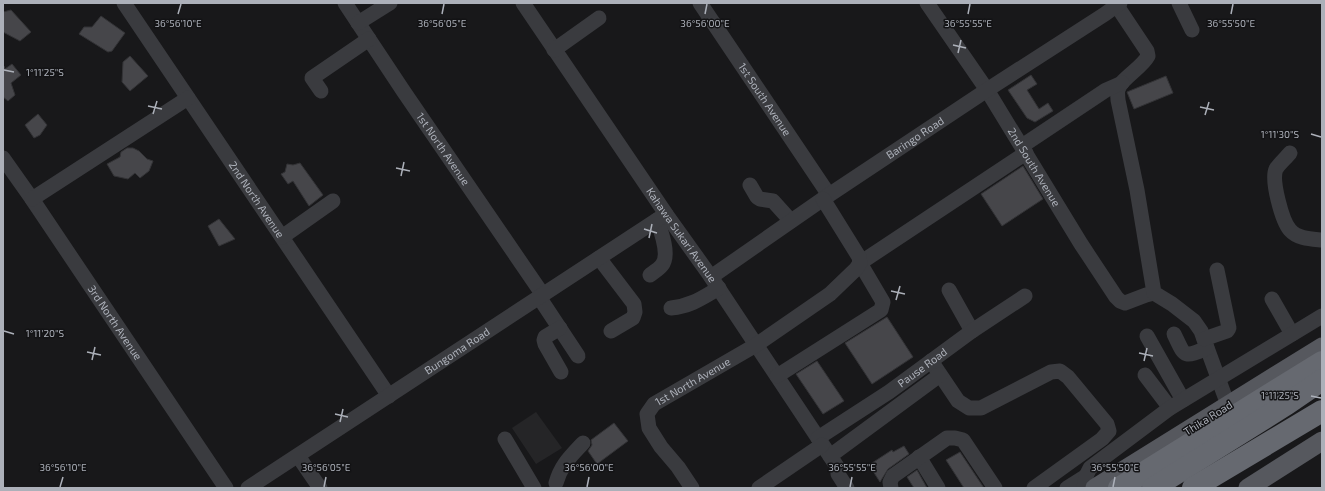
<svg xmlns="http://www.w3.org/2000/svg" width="1325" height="491" viewBox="0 0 1325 491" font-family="'Exo 2',sans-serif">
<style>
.built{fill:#252527}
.building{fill:#46464a;stroke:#333336}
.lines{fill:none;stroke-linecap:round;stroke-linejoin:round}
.minor{stroke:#3a3b3f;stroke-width:15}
.major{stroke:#56585e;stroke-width:19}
.highway{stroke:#666970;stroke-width:22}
.ticks{fill:none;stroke:#acb0b9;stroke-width:1.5}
.labels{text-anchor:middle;stroke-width:3;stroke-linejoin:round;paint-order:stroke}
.street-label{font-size:11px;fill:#acb0b9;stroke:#131315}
.ticks-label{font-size:10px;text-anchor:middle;fill:#acb0b9;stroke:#131315;stroke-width:3;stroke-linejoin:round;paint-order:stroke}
</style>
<rect width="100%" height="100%" fill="#18181a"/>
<!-- built -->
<path class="built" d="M536 412 562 448 536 464 512 428Z"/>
<!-- building -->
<g class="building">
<path d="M11 10 31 32 20 41 3 32V12Z"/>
<path d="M101 16 125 33 112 51 108 52 79 34 84 27H92Z"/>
<path d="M130 56 148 76 130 91 122 82 123 62Z"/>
<path d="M12 64 21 75 11 83 15 95 8 101 3 97V66H4L5 69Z"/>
<path d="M1031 75 1037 84 1027 90 1039 109 1048 103 1053 111 1035 122 1027 118 1008 90Z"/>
<path d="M1166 76 1173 93 1134 109 1127 92Z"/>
<path d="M38 114 47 125 40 135 34 138 25 125Z"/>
<path d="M127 148H133L139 151 147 159 153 161 149 171 140 178 135 173 128 179 114 176 107 164 120 157 121 152Z"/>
<path d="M300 163 323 195 309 206 293 181 288 184 281 174 285 172 287 164 293 165Z"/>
<path d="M1023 166 1043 199 1002 226 981 194Z"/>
<path d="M219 219 235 239 219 246 208 226Z"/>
<path d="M887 317 913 357 872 384 845 343Z"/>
<path d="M817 361 844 401 823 414 796 374Z"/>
<path d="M614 423 628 441 597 464 588 451 592 445 591 440Z"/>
<path d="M904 446 909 454 888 469 880 482 869 465 892 450 893 452Z"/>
<path d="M960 452 984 488H964L946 460Z"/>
<path d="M917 470 927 488H914L907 477Z"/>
</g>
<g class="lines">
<!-- minor -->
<g class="minor">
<path id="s1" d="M124 3 389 396"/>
<path id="s2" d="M345 3 404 92 543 295"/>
<path id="s3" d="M523 3 666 214 711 277 838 468V474L847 488"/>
<path id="s4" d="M700 3 829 195"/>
<path id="s5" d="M927 3 987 90 1081 244 1116 297 1120 301 1125 303 1146 295 1154 293"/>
<path d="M1179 3 1192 30"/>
<path d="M1117 6 1147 51 1148 56C1142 68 1120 79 1118 90 1117 93 1118 97 1118 100L1137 190 1154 293 1172 304 1194 321 1201 331 1206 345 1228 405"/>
<path d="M358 23 390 3"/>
<path d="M554 50 599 18"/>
<path d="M321 91 312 78 369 39"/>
<path d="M1022 146 1106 90 1122 83"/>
<path d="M1290 153C1286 158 1279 164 1276 169 1271 180 1282 221 1290 230 1298 239 1311 239 1322 240"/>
<path id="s6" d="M3 158 32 199 226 488"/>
<path d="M750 185 757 197 760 199 773 201 791 221"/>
<path d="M32 199 188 98"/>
<path d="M282 237 333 201"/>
<path d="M599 258 634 304 635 312 633 318 611 331"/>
<path d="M650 275C654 272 659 269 662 265 670 255 661 231 657 220"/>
<path id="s7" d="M711 277 823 199 987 90 1105 14 1120 3"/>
<path d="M949 290 972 331"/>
<path d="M539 297 578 356"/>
<path d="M1272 299 1292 334"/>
<path d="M671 308C691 306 702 298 719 288"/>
<path d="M560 328 545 337 544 340 545 344 561 372"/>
<path d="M1174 334C1185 357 1183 358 1207 348"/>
<path d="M1147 336 1183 400"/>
<path d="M1204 339 1227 331 1229 328 1217 270"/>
<path d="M931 361 958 401 969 408H981L1051 372 1060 371 1068 377 1107 424 1109 431 1102 439 1034 488"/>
<path d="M1145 375 1170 408"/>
<path d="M777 376 881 310 883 302 860 263 1026 153"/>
<path id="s8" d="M818 438 889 392 972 331 1025 296"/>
<path d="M505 439 534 488"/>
<path d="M298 456 320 488"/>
<path d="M830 456 940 375"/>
<path d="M919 457 938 488"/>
<path d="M556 483C561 465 570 457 583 443"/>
<path id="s9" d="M248 488 666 214"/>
<path id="s10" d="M692 488 678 467 661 447 649 428 647 414 654 404 756 345 830 294 856 269 860 263 859 257 823 199"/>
<path d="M759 488 822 445"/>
<path d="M891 488 890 482 893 476 947 438H955L963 440 995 488"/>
<path d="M1067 488 1086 476"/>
<path d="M1084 488 1086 476 1090 468 1170 408 1322 316"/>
</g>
<!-- major -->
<g class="major">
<path d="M1095 488 1322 347"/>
<path d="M1248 488 1322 441"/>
</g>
<!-- highway -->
<g class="highway">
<path d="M1119 488 1322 362"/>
<path d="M1153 488 1287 404 1322 380"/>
<path d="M1193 488 1322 411"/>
</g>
</g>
<!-- ticks -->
<path class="ticks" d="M178 14 181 4M442 14 444 4M705 14 707 4M968 14 970 4M1231 14 1233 4M953 45 966 48M958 53 961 40M4 70 14 72M148 106 162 109M1200 107 1214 110M153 114 157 101M1205 115 1209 102M1311 134 1321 137M396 168 410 171M401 176 404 162M644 229 657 233M649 238 652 224M891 291 905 294M896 300 900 286M4 331 14 334M87 352 101 355M1139 353 1153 356M92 360 95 347M1144 361 1147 348M1311 396 1321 398M335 414 348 417M340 422 343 409M60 487 63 477M324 487 326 477M587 487 589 477M850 487 852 477M1113 487 1115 477"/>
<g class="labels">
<!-- street labels -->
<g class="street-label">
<text dy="4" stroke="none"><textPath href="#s4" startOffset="116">1st South Avenue</textPath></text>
<text dy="4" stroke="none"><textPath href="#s7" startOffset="247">Baringo Road</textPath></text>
<text dy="4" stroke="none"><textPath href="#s2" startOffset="176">1st North Avenue</textPath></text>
<text dy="4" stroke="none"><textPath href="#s5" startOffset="196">2nd South Avenue</textPath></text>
<text dy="4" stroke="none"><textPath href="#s1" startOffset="237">2nd North Avenue</textPath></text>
<text dy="4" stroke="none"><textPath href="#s3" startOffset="281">Kahawa Sukari Avenue</textPath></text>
<text dy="4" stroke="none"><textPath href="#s6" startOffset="199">3rd North Avenue</textPath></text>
<text dy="4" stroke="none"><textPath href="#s9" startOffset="250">Bungoma Road</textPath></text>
<text dy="4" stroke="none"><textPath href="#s8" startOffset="126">Pause Road</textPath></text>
<text dy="4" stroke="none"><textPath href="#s10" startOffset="145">1st North Avenue</textPath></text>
<text transform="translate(1208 418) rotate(-32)" y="4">Thika Road</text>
</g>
</g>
<g class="ticks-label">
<text x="178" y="27">36°56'10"E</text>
<text x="442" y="27">36°56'05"E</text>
<text x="705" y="27">36°56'00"E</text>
<text x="968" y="27">36°55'55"E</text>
<text x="1231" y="27">36°55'50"E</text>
<text x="45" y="76">1°11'25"S</text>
<text x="1280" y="138">1°11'30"S</text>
<text x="45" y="337">1°11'20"S</text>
<text x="1280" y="399">1°11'25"S</text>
<text x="63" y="471">36°56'10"E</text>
<text x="326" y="471">36°56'05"E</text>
<text x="589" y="471">36°56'00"E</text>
<text x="852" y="471">36°55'55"E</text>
<text x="1115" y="471">36°55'50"E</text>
</g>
<!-- border -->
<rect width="1325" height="491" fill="none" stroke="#acb0b9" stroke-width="8"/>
</svg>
